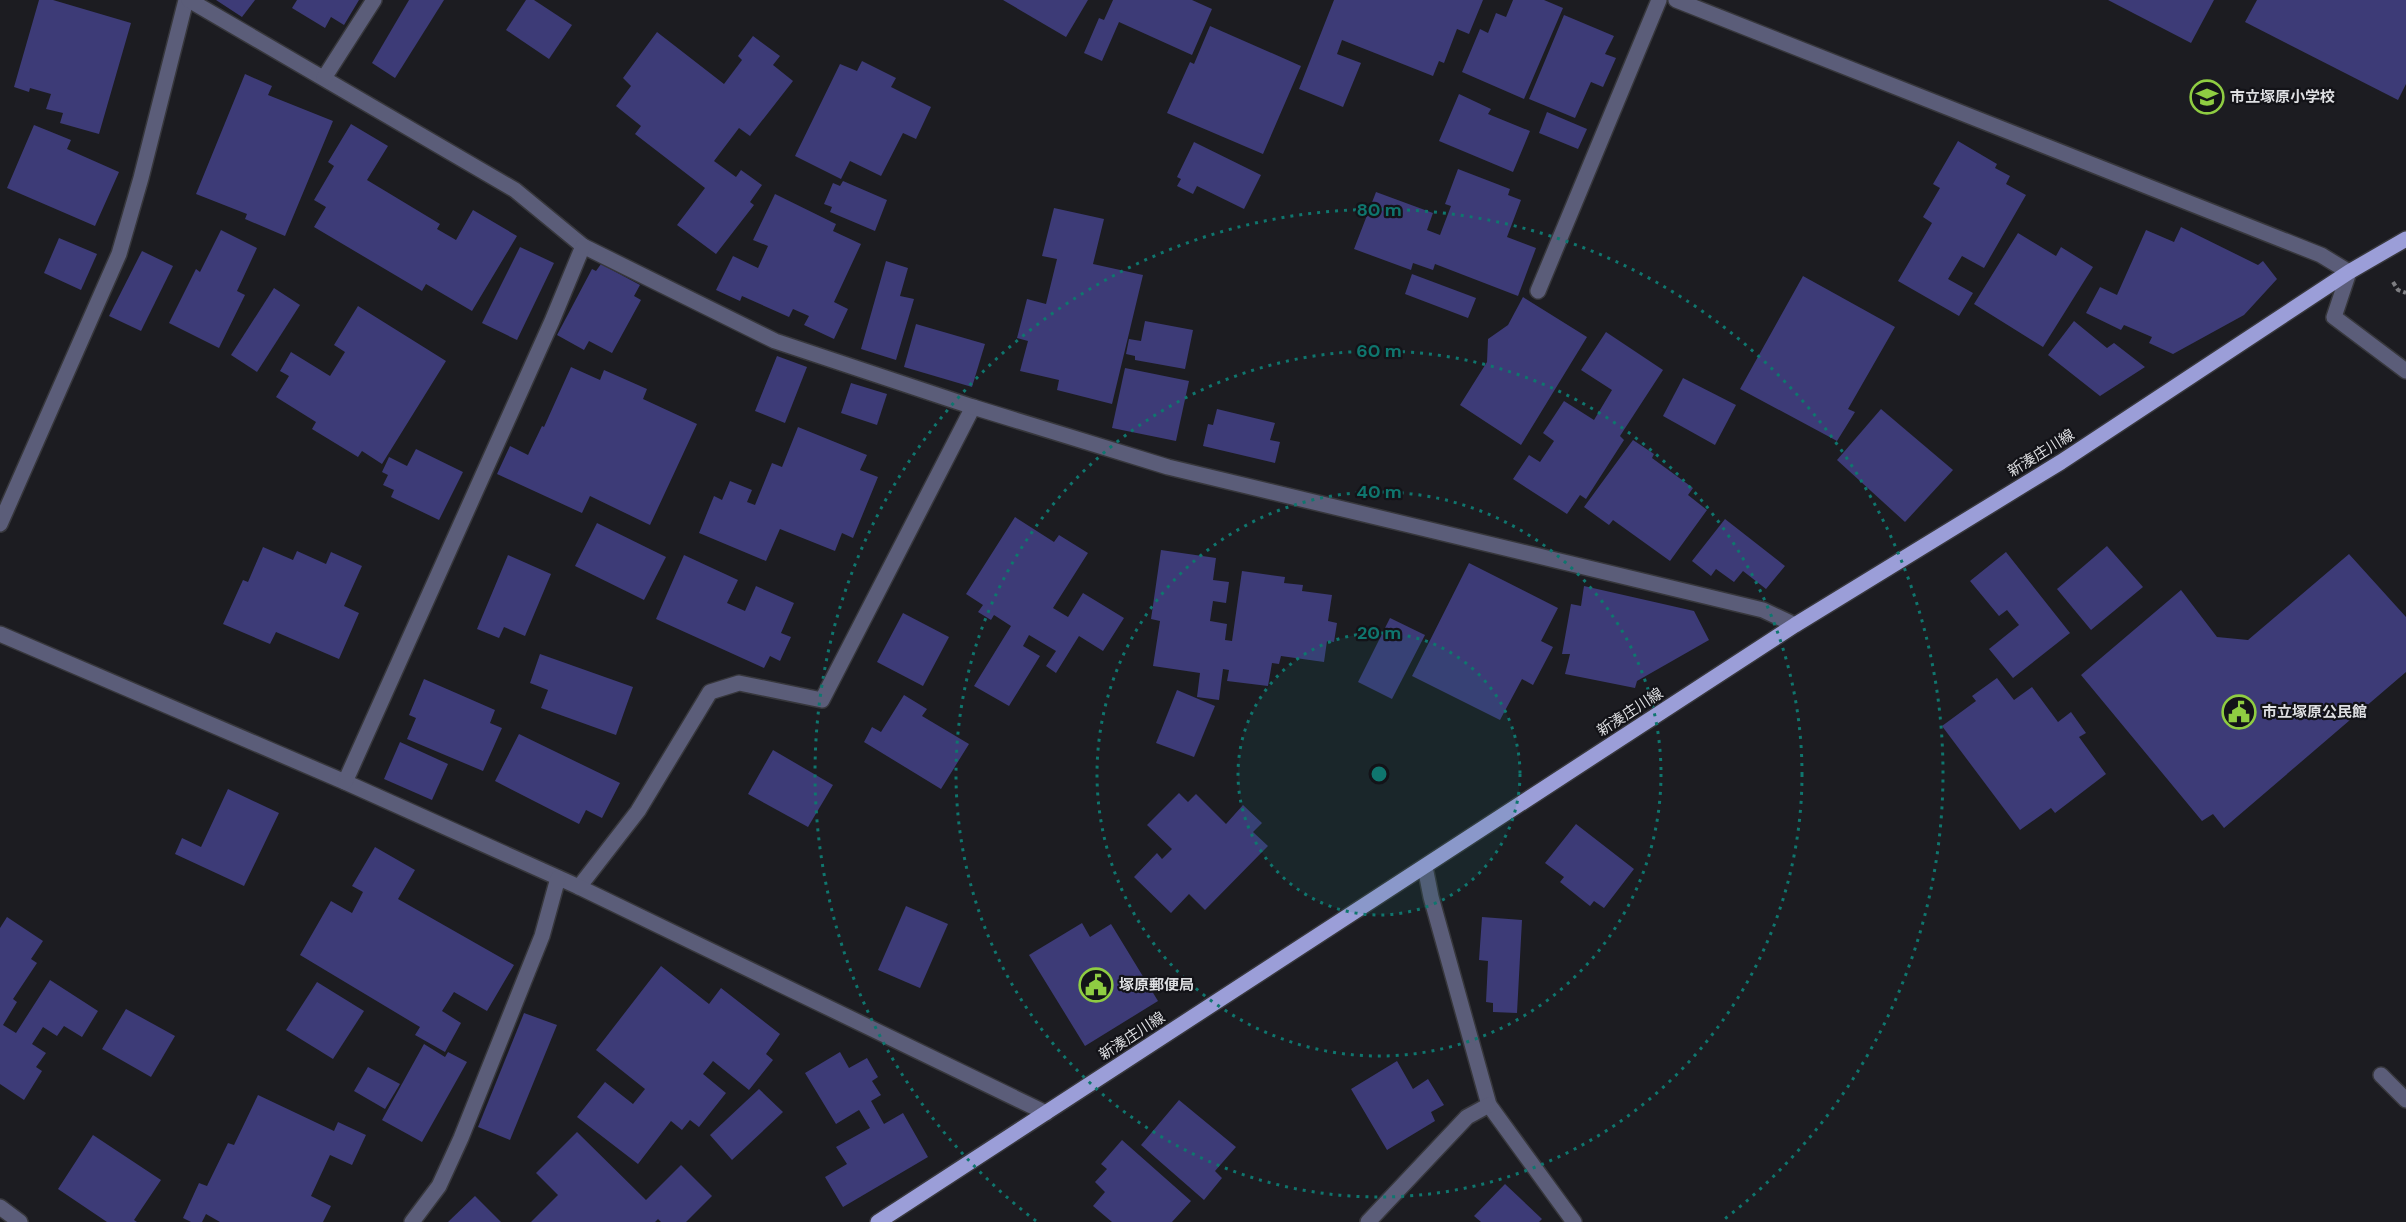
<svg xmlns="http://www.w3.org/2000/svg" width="2406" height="1222" viewBox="0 0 2406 1222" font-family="'DM Sans','Noto Sans JP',sans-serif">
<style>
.building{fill:#3d3b77}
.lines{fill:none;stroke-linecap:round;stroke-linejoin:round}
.lane-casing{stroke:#37373c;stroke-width:18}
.street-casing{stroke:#37373c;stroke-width:18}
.primary-casing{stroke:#37373c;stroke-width:18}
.path{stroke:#7e7e82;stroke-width:4;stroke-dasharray:4.5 3;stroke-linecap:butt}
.lane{stroke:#5b5d79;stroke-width:15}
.street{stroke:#5b5d79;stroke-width:15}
.primary{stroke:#9b9ed8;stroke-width:15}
.ring{fill:none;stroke:#0f766e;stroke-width:3;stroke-dasharray:3 6}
.labels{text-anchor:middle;stroke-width:4.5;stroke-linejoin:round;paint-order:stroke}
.poi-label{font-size:15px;font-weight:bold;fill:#dedfe2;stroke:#131318;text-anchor:start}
.street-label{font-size:15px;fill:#dedfe2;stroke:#131318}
.centre{fill:#0f766e;stroke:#131318;stroke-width:3}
.ring-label{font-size:18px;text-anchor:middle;font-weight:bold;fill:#0f766e;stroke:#131318;stroke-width:4.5;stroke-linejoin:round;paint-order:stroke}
</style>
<rect width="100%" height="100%" fill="#1c1c21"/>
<!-- building -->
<g class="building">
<path d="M39 0H53L131 23 99 134 60 123 63 113 46 109 51 94 30 88 29 92 14 87Z"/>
<path d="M216 0H255L242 17Z"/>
<path d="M297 0H359L344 25 331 17 325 28 292 8Z"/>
<path d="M409 0H444L395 78 372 63Z"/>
<path d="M526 0H534L572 25 549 59 506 30Z"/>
<path d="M1003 0H1088L1066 37Z"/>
<path d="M1113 0H1192L1212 9 1192 55 1119 22 1102 61 1084 53 1099 18 1104 20Z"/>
<path d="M1334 0H1483L1469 34 1457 29 1444 63 1439 61 1433 76 1342 40 1337 54 1361 63 1343 107 1299 89Z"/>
<path d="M1513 0H1544L1563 8 1524 99 1462 72 1480 29 1488 33 1496 13 1506 17Z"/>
<path d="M2108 0H2214L2191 43Z"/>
<path d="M2257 0H2406V84L2398 100 2245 22Z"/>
<path d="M1564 15 1614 36 1605 54 1616 58 1603 87 1591 82 1575 118 1529 99Z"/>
<path d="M1210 26 1301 66 1263 154 1167 113 1190 62 1194 64Z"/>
<path d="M657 32 724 84 742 60 738 56 753 36 780 56 773 65 793 81 750 136 739 128 714 161 736 177 741 170 762 185 750 202 754 205 716 254 677 225 705 188 635 134 641 126 616 106 631 86 623 78Z"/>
<path d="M862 61 896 78 891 87 931 107 916 139 903 133 881 176 850 161 841 179 795 156 840 64 857 71Z"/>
<path d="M245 74 272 86 268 95 333 121 285 236 245 219 247 214 196 194Z"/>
<path d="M1459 94 1491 109 1488 114 1530 131 1513 172 1439 141Z"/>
<path d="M1547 112 1587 129 1578 149 1539 133Z"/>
<path d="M351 124 388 146 367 180 440 224 437 229 456 240 473 210 517 236 472 311 426 284 422 291 314 227 326 207 314 200 334 166 328 162Z"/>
<path d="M34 125 71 140 67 149 119 172 95 226 7 188Z"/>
<path d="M1958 141 1997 164 1995 168 2010 176 2006 184 2026 195 1984 268 1962 256 1948 279 1973 293 1959 316 1898 281 1932 223 1923 217 1940 188 1933 184Z"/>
<path d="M1194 142 1261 175 1244 209 1197 186 1193 194 1177 186 1181 179 1177 177Z"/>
<path d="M1458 169 1510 189 1508 195 1521 200 1507 237 1536 248 1518 296 1435 264 1433 270 1413 263 1411 270 1354 249 1376 192 1433 213 1427 230 1440 235 1451 206 1445 204Z"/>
<path d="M843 181 887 200 875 231 830 212 832 207 824 204 833 183 840 186Z"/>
<path d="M775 194 836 224 833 231 861 244 834 302 848 309 834 339 804 325 809 316 793 309 789 317 742 296 740 301 716 290 733 256 758 268 768 246 753 240Z"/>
<path d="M1054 208 1104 219 1093 264 1143 275 1112 404 1057 390 1059 380 1020 371 1028 341 1017 338 1027 299 1046 304 1057 259 1042 256Z"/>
<path d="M2181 227 2258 265 2263 261 2277 279 2244 315 2173 354 2149 343 2152 337 2124 325 2121 330 2086 313 2100 287 2117 295 2146 230 2174 242Z"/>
<path d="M221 230 257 248 237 291 245 295 219 348 169 323 196 269 200 272Z"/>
<path d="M2018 233 2056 256 2061 247 2093 267 2043 347 1974 304Z"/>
<path d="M59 238 97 254 81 290 44 273Z"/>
<path d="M520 247 554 263 517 340 482 323Z"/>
<path d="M142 251 173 266 141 331 109 316Z"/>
<path d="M886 261 908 268 900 296 914 299 896 360 861 349Z"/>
<path d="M601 264 640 285 634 296 641 300 612 353 589 341 584 350 557 335 592 269 596 271Z"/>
<path d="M1412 274 1476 298 1468 318 1405 294Z"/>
<path d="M1803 276 1895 327 1848 409 1855 412 1837 441 1740 389Z"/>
<path d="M274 288 300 305 257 372 231 355Z"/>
<path d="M1523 297 1587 337 1521 445 1460 405 1487 362 1488 339 1508 325Z"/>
<path d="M358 306 446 361 382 464 362 451 358 457 312 429 316 422 276 397 289 376 280 371 291 352 330 376 345 352 334 345Z"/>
<path d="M1145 321 1193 330 1185 369 1135 360V356L1126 354 1129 339 1141 341Z"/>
<path d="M2074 321 2107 348 2114 343 2145 367 2100 396 2048 355Z"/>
<path d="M916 324 985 344 972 387 904 367Z"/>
<path d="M1606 332 1663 370 1620 436 1624 440 1586 499 1580 495 1567 514 1513 479 1529 455 1540 462 1554 441 1543 433 1564 401 1594 420 1612 390 1581 370Z"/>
<path d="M777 356 807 367 785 423 755 411Z"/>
<path d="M571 367 600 380 604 370 647 389 643 399 697 424 650 525 590 496 582 513 497 474 510 446 528 455 542 426 544 427Z"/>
<path d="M1125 368 1189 381 1176 441 1112 428Z"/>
<path d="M1683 378 1736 405 1715 445 1663 416Z"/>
<path d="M851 383 887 394 877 425 841 413Z"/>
<path d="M1217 409 1275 423 1270 440 1280 442 1275 463 1203 446 1208 424 1213 425Z"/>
<path d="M1881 409 1953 470 1905 522 1837 460Z"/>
<path d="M798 427 867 455 860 470 878 477 853 538 842 533 835 551 780 529 766 561 699 533 714 496 722 500 730 481 752 490 747 502 755 505 772 463 782 467Z"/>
<path d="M1633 440 1654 454 1652 458 1693 488 1688 495 1707 510 1670 561 1613 520 1609 525 1584 507Z"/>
<path d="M416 449 463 472 439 520 391 497 394 490 383 485 388 475 382 472 389 457 407 466Z"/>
<path d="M1015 517 1054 542 1059 535 1088 553 1053 608 1068 617 1083 593 1124 618 1103 651 1079 636 1056 673 1046 666 1056 651 1029 635 1023 646 1040 656 1009 706 974 686 1011 626 994 615 991 620 978 612 983 605 966 594Z"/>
<path d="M1725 519 1785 566 1766 589 1743 571 1734 582 1716 569 1711 576 1692 561Z"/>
<path d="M597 523 666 557 644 600 575 566Z"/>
<path d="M2107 546 2143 587 2091 630 2057 589Z"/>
<path d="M263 547 293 560 297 551 326 564 331 552 362 566 344 606 359 613 339 659 276 632 270 644 223 624 243 580 248 582Z"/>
<path d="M1161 550 1216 558 1213 580 1229 582 1226 603 1213 601 1210 621 1227 624 1225 640 1232 641 1242 571 1285 577 1284 583 1303 585 1302 591 1332 595 1328 621 1337 623 1334 642 1327 641 1324 662 1281 656 1279 664 1272 663 1268 686 1227 681 1229 670 1223 669 1219 700 1197 697 1200 673 1153 666 1160 621 1151 619Z"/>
<path d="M2006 552 2070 633 2013 678 1989 649 2019 625 2007 610 1999 616 1970 581Z"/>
<path d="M2349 554 2406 617V672L2224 828 2213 814 2202 821 2081 675 2181 590 2217 637 2248 640Z"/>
<path d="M508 555 551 574 525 636 504 627 499 638 477 629Z"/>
<path d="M684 555 738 580 727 603 745 611 756 586 794 603 781 633 791 637 780 661 770 656 764 668 656 619Z"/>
<path d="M1469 563 1558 608 1541 641 1553 647 1533 685 1522 679 1500 720 1412 676Z"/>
<path d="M1584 586 1694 611 1709 640 1637 681 1635 688 1565 674 1570 654H1562L1571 604 1581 606Z"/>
<path d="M903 613 949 637 923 686 877 662Z"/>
<path d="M1390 618 1425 635 1392 699 1358 682Z"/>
<path d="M540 654 633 687 616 735 541 708 548 690 530 683Z"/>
<path d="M1997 678 2014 700 2032 687 2058 722 2071 712 2086 733 2079 737 2106 774 2055 813 2051 808 2020 830 1942 726 1976 701 1972 696Z"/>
<path d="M424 679 495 710 490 723 502 728 483 771 407 739 416 718 409 715Z"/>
<path d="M1177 690 1215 706 1194 757 1156 743Z"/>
<path d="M904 695 927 709 922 716 969 744 941 789 864 742 872 727 881 732Z"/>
<path d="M519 734 620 783 602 818 586 810 579 824 495 781Z"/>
<path d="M400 742 448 764 432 800 384 779Z"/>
<path d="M773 750 833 785 808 827 748 794Z"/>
<path d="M228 789 279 813 244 886 175 854 182 838 201 847Z"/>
<path d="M1179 793 1188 802 1196 794 1226 824 1243 805 1262 823 1253 832 1268 846 1205 910 1189 894 1171 913 1134 877 1157 853 1162 859 1172 849 1147 825Z"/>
<path d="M1576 824 1634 869 1604 908 1594 901 1590 906 1560 882 1564 877 1545 863Z"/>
<path d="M375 847 415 870 398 899 514 965 487 1011 454 992 442 1011 461 1023 445 1052 415 1035 420 1027 300 955 331 901 352 913 363 892 352 886Z"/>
<path d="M906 906 948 924 920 988 878 970Z"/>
<path d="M7 917 43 941 31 959 37 963 13 999 17 1002 3 1025 16 1033 50 980 98 1011 82 1037 64 1026 57 1036 43 1027 32 1044 46 1053 36 1067 42 1071 24 1100 0 1084V928Z"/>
<path d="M1482 917 1522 920 1517 1013 1493 1012V1003L1486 1002 1488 961 1479 960Z"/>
<path d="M1082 923 1090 937 1111 924 1158 1001 1085 1046 1029 955Z"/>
<path d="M661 966 709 1004 721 988 780 1034 766 1054 773 1060 749 1090 713 1061 703 1074 726 1093 699 1127 690 1120 682 1130 671 1121 638 1164 577 1117 605 1082 633 1104 645 1089 596 1050Z"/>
<path d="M317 982 364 1011 333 1059 286 1030Z"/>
<path d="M126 1009 175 1036 151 1077 102 1049Z"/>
<path d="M524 1013 557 1025 510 1140 478 1127Z"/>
<path d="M424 1044 445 1057 448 1052 467 1062 422 1142 382 1120Z"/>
<path d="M840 1052 849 1068 867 1058 878 1077 872 1081 881 1095 871 1101 884 1124 903 1113 928 1157 843 1207 825 1177 847 1164 836 1147 870 1128 859 1110 836 1124 805 1073Z"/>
<path d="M1397 1061 1413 1089 1428 1079 1444 1105 1431 1112 1435 1121 1387 1150 1351 1089Z"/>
<path d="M368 1067 400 1084 385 1109 354 1091Z"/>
<path d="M759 1089 783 1112 732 1160 710 1135Z"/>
<path d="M258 1095 334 1131 338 1122 366 1135 352 1165 330 1155 311 1196 331 1206 323 1222H220L206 1214 202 1222H191L183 1218 199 1183 207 1186 228 1143 234 1145Z"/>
<path d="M1179 1100 1236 1147 1215 1171 1222 1178 1204 1200 1141 1145Z"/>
<path d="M577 1132 646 1200 681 1165 712 1196 686 1222H661L658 1219 655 1222H531L558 1195 536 1173Z"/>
<path d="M93 1135 161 1180 134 1220 137 1222H107L58 1189Z"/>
<path d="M1122 1140 1191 1201 1172 1222H1112L1093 1206 1105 1192 1095 1182 1107 1169 1101 1164Z"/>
<path d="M1505 1184 1542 1219 1539 1222H1481L1474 1216Z"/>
<path d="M475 1196 501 1222H448Z"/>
</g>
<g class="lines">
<!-- lane casing -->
<g class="lane-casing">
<g id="lane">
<path d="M1538 291 1659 0"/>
<path d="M0 524 119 254 141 178 186 0"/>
<path d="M579 887 638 811 710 692 739 683 822 700 973 407"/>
<path d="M2381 1075 2406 1100"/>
</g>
</g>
<!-- street casing -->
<g class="street-casing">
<g id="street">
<path d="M189 0 515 190 583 246 775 341 973 407 1168 467 1763 610 1795 625"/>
<path d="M1676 0 2321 255 2349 272 2334 317 2406 371"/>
<path d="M324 78 374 0"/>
<path d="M0 634 345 782 579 887 1046 1113"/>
<path d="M345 782 552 321 583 246"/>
<path d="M1425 867 1431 897 1489 1105 1574 1222"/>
<path d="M0 1207 20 1222"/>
<path d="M412 1222 439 1186 461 1138 542 936 558 878"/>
<path d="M1368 1222 1467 1117 1489 1105"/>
</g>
</g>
<!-- primary casing -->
<g class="primary-casing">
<path id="primary" d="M878 1222 1795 625 2061 462 2349 272 2406 239"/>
</g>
<!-- path -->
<path class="path" d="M2393 282 2398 290 2406 293"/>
<!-- lane -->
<use href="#lane" class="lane"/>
<!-- street -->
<use href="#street" class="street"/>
<!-- primary -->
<use href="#primary" class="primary"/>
</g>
<!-- distance rings -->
<circle cx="1379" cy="774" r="141" fill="#0f766e" fill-opacity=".12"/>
<g class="ring">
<circle cx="1379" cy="774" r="141"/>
<circle cx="1379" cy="774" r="282"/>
<circle cx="1379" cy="774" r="423"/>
<path d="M1036 1221A564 564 0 1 1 1722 1221"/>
</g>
<!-- icons -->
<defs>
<g id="school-ring" transform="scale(1.725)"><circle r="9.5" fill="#131318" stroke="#8fcd42" stroke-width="1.5"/><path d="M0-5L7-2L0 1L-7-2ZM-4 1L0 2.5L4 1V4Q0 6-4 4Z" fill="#8fcd42"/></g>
<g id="civic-ring" transform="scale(1.725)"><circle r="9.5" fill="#131318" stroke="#8fcd42" stroke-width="1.5"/><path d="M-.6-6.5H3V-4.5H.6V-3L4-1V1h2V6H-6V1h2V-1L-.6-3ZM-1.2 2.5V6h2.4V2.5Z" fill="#8fcd42"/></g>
</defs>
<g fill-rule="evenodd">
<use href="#school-ring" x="2207" y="97"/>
<use href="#civic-ring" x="2239" y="712"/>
<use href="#civic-ring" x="1096" y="985"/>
</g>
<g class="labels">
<!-- poi labels -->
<g class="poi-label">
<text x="2230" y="102">市立塚原小学校</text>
<text x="2262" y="717">市立塚原公民館</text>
<text x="1119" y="990">塚原郵便局</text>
</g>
<!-- street labels -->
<g class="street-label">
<text transform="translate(2041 453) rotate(-32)" y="5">新湊庄川線</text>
<text transform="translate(1630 712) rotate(-33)" y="5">新湊庄川線</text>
<text transform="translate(1132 1036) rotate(-33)" y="5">新湊庄川線</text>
</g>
</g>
<circle cx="1379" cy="774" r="9" class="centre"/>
<g class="ring-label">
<text x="1379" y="216">80 m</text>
<text x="1379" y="357">60 m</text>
<text x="1379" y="498">40 m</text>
<text x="1379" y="639">20 m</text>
</g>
</svg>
